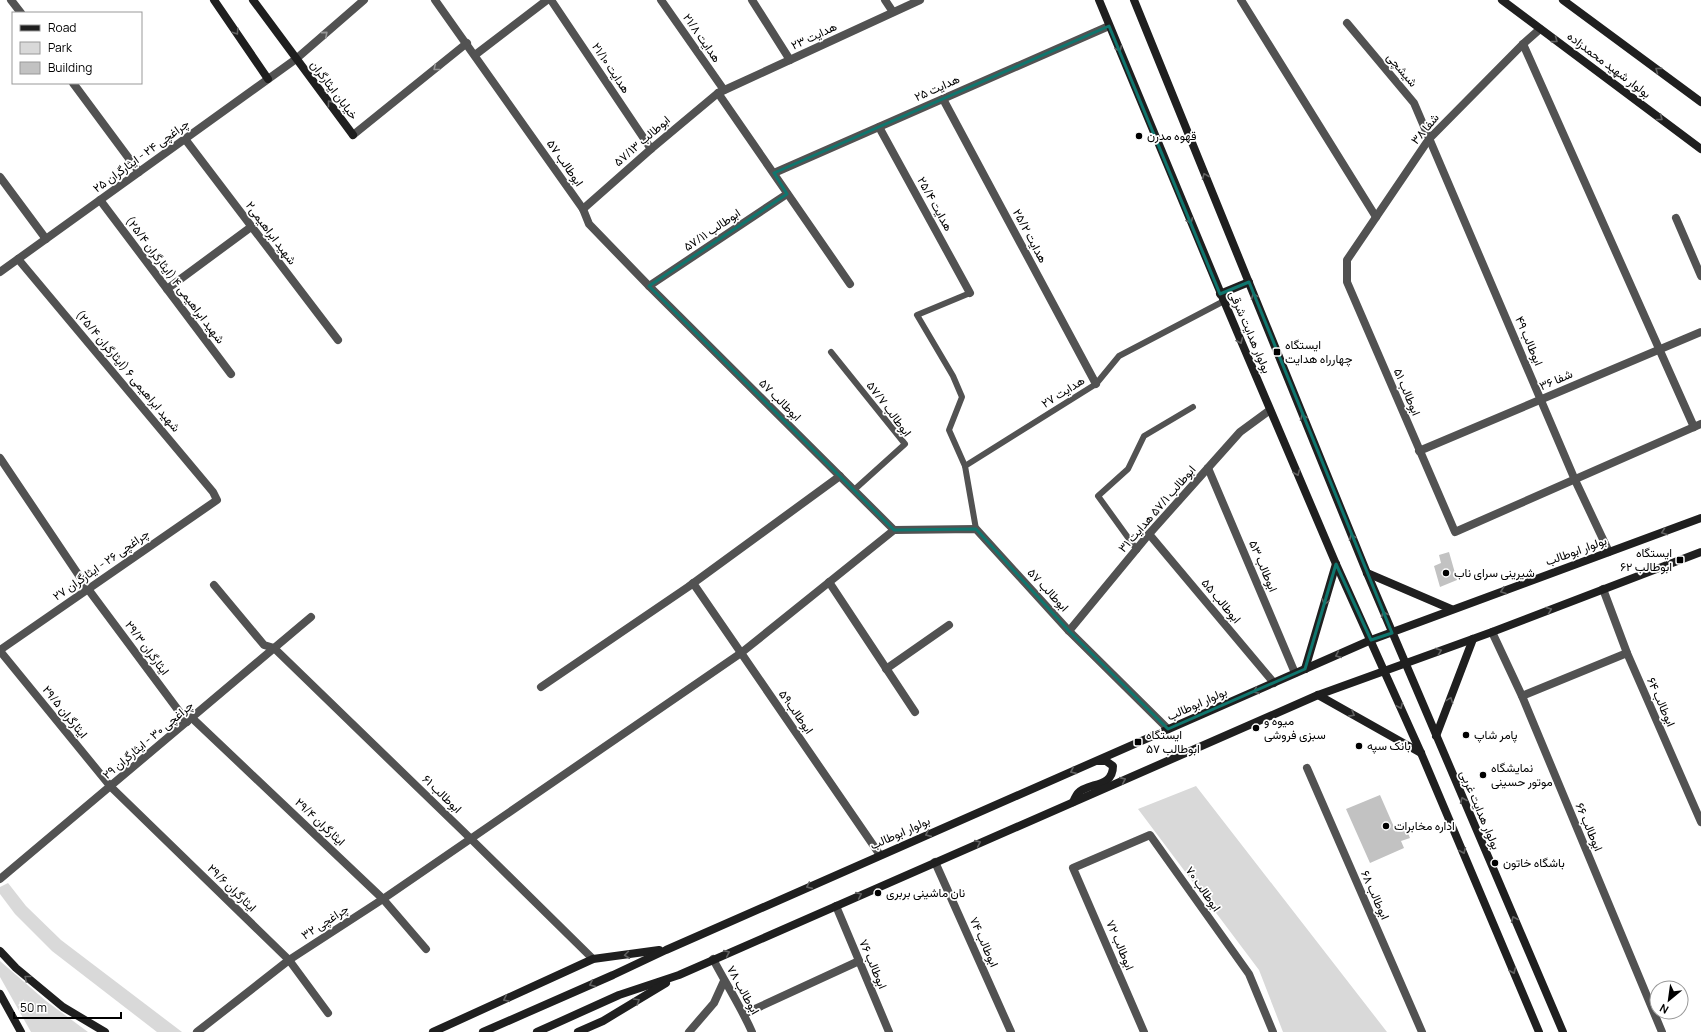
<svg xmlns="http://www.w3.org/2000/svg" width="1701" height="1032" viewBox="0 0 1701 1032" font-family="Manrope,Vazirmatn,sans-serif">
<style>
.green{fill:#d9d9d9}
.building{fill:#c2c2c2}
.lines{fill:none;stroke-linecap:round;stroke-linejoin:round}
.lane{stroke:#525252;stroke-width:6}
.street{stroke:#525252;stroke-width:8}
.secondary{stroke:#1f1f1f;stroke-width:8}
.oneway{stroke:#626262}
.oneway2{stroke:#979797}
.marked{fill:none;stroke:#0f766e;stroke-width:3;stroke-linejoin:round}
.poi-dot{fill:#000;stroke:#fff;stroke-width:1.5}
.labels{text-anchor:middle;stroke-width:3.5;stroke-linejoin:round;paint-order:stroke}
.street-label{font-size:12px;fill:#000;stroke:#fff}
.poi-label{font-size:12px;fill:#000;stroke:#fff;text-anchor:start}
</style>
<rect width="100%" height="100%" fill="#fff"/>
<!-- green -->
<g class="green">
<path d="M1196 786 1387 1032H1283L1259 970 1138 809Z"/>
<path d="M8 883 26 906 61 940 182 1032H157L52 951 15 914 0 894V887Z"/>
<path d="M0 961 46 1001 88 1032H31L0 977Z"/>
</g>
<!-- building -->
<g class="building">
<path d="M1449 552 1457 580 1440 587 1434 566 1441 563 1439 555Z"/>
<path d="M1380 795 1394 827 1404 823 1410 838 1401 841 1404 848 1370 863 1346 809Z"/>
</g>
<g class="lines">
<!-- lane -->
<g class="lane">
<path d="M831 352 905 444 854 490"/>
<path d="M965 466 949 430 962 397 953 376 917 315 970 293"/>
<path d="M976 529 965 466 1096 384 1119 356 1224 301"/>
<path d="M1137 550 1098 496 1128 469 1144 436 1193 407"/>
</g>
<!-- street -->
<g class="street">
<path d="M11 0 21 13"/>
<path d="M435 0 583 209 589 224 649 286 894 530 976 529 1069 631 1168 729"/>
<path d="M551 0 651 149"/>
<path d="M661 0 724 90"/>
<path d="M752 0 790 60"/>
<path d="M885 0 893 12"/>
<path d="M1241 0 1376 217"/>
<path d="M1347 23 1414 103 1575 480 1609 552"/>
<path d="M1540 29 1523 44 1429 139 1347 260V282L1455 532 1701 424"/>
<path d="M1523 44 1694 427"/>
<path d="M475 55 547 0"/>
<path d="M73 83 139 172"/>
<path d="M718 93 850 284"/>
<path d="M943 99 1096 384"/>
<path d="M879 127 970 293"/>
<path d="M353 135 467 43"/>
<path d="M185 139 338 340"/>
<path d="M774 173 1109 26"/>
<path d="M0 177 46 239"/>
<path d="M100 200 231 374"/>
<path d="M583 209 651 149 718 93 920 0"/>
<path d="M1676 218 1701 276"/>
<path d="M0 272 296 59 364 0"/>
<path d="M649 286 787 194"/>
<path d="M167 289 251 227"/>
<path d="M1419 451 1701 332"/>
<path d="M0 458 88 589 187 722"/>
<path d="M1208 468 1295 673"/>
<path d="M1149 534 1274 683"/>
<path d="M829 582 915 712"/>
<path d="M693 583 880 855"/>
<path d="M214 585 264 645 274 648 470 838 593 959"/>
<path d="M1603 589 1627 653 1701 822"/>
<path d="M1069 631 1149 534 1240 432 1270 410"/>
<path d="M1492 632 1522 696 1662 1032"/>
<path d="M0 650 217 500 213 492 18 259"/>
<path d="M0 651 111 787 289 960 328 1013"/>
<path d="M886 669 949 625"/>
<path d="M541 687 688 587 840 476"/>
<path d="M1522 696 1627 653"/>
<path d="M192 718 383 899 426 949"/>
<path d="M1307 768 1422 1032"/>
<path d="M935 862 1011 1032"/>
<path d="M0 879 311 617"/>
<path d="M836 906 889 1032"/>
<path d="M713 959C726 984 741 1007 752 1032"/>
<path d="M744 1014 859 961"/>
<path d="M197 1032 289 960 383 899 741 653 894 530"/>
<path d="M689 1032 714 1003 724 981"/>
<path d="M1144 1032 1073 868 1150 835 1249 974 1273 1032"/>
</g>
<!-- secondary -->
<g class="secondary">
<path d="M214 0 268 79"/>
<path d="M253 0 353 135"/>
<path d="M1099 0 1224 301 1336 564 1421 753 1539 1032"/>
<path d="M1134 0 1367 573 1563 1032"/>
<path d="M1502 0 1701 149"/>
<path d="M1563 0 1701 102"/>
<path d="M1220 294 1249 282"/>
<path d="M1367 573 1451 609"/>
<path d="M1305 669 1336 564"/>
<path d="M1318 695 1421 753"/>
<path d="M1436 736 1473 639"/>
<path d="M1073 802C1074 800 1076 795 1078 793 1089 782 1113 788 1113 766L1106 761H1098"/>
<path d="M0 951 16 968 63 1007 105 1032"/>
<path d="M0 994 21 1032"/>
<path d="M433 1032 593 959 659 950"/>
<path d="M483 1032 613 975 666 950 1371 640 1701 518"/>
<path d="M537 1032 619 995 679 975 1318 695 1492 632 1701 552"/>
<path d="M578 1032 603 1021 666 983"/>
</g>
</g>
<!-- one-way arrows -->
<defs><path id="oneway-chevron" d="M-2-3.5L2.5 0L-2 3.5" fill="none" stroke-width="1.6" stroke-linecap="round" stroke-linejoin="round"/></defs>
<g class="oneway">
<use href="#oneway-chevron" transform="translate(236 32) rotate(56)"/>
<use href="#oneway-chevron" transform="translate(1555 40) rotate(37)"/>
<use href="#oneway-chevron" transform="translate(1119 49) rotate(67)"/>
<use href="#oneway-chevron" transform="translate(1658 70) rotate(-143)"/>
<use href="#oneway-chevron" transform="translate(330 103) rotate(-127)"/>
<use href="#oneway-chevron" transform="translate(1660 118) rotate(37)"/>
<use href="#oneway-chevron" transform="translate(1205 176) rotate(-112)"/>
<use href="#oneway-chevron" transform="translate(1190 221) rotate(67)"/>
<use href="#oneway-chevron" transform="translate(1254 296) rotate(-112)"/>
<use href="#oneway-chevron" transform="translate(1240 341) rotate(67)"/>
<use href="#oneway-chevron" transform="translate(1303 417) rotate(-112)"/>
<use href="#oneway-chevron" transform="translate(1297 473) rotate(67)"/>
<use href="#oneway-chevron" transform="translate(1664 532) rotate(160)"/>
<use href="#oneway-chevron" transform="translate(1352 537) rotate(-112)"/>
<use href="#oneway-chevron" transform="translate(1503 591) rotate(160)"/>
<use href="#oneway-chevron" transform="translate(1325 602) rotate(107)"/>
<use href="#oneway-chevron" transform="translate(1549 610) rotate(-21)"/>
<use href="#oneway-chevron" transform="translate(1384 614) rotate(-113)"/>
<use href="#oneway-chevron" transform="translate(1439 651) rotate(-20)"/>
<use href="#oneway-chevron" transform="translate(1338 655) rotate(156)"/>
<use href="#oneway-chevron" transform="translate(1256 691) rotate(156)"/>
<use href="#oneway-chevron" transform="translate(1450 700) rotate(-69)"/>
<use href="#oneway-chevron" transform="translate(1400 706) rotate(66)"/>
<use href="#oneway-chevron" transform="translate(1352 714) rotate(29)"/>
<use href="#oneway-chevron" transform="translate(1073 771) rotate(156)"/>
<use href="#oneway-chevron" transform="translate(1123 780) rotate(-24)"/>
<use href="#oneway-chevron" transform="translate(1463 800) rotate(-113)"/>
<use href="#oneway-chevron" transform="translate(928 834) rotate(156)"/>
<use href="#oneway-chevron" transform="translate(978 843) rotate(-24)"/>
<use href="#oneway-chevron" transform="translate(1463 851) rotate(67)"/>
<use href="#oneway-chevron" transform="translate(809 886) rotate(156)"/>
<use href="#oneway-chevron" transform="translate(859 895) rotate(-24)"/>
<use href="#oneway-chevron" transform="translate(1514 919) rotate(-113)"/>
<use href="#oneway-chevron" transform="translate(727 953) rotate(-24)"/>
<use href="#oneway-chevron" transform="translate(627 955) rotate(173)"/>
<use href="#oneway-chevron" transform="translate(1513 971) rotate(67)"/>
<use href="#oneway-chevron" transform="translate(27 978) rotate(-141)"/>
<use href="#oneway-chevron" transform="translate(592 984) rotate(156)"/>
<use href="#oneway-chevron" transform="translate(506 999) rotate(155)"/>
<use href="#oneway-chevron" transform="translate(637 1001) rotate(-31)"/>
</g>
<g class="oneway2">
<use href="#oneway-chevron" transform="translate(325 34) rotate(-41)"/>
<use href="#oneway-chevron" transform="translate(436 68) rotate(141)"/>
</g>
<!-- marked area -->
<path class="marked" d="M1109 26 1220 294 1249 282 1392 633 1371 640 1336 564 1305 669 1168 729 1069 631 976 529 894 530 649 286 787 194 774 173Z"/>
<!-- markers -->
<g class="poi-dot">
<circle cx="1139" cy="136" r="4"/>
<rect x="1273" y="348" width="8" height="8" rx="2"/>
<rect x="1676" y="556" width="8" height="8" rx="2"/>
<circle cx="1446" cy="573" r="4"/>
<circle cx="1256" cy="728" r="4"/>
<circle cx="1466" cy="735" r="4"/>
<rect x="1134" y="738" width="8" height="8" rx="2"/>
<circle cx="1359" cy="746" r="4"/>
<circle cx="1483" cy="775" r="4"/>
<circle cx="1386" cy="826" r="4"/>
<circle cx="1495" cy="863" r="4"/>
<circle cx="878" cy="893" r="4"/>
</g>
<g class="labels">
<!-- street labels -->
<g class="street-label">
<text transform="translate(814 36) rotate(-25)" y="4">هدایت ۲۳</text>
<text transform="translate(702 38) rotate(55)" y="4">هدایت ۲۱/۸</text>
<text transform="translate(1609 65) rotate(37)" y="4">بولوار شهید محمدزاده</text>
<text transform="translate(611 68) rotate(56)" y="4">هدایت ۲۱/۱۰</text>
<text transform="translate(1402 70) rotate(50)" y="4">شیشچی</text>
<text transform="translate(937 88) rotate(-24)" y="4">هدایت ۲۵</text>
<text transform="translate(334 90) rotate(53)" y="4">خیابان ایثارگران</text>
<text transform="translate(1425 129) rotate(-50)" y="4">شفا ۳۸</text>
<text transform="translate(642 141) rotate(-41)" y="4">ابوطالب ۵۷/۱۳</text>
<text transform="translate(141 156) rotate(-36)" y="4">چراغچی ۲۴ - ایثارگران ۲۵</text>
<text transform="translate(565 163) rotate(55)" y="4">ابوطالب ۵۷</text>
<text transform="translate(935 204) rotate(61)" y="4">هدایت ۲۵/۴</text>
<text transform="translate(712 230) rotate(-34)" y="4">ابوطالب ۵۷/۱۱</text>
<text transform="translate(271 233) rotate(53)" y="4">شهید ابراهیمی۲</text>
<text transform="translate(1030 236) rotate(62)" y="4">هدایت ۲۵/۲</text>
<text transform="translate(175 280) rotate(53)" y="4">شهید ابراهیمی ۴ (ایثارگران ۲۵/۴)</text>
<text transform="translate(1250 332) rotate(67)" y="4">بولوار هدایت شرقی</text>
<text transform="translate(1529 341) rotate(67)" y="4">ابوطالب ۴۹</text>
<text transform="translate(128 371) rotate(50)" y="4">شهید ابراهیمی ۶ (ایثارگران ۲۵/۴)</text>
<text transform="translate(1556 380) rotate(-23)" y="4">شفا ۳۶</text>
<text transform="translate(1063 392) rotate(-32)" y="4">هدایت ۲۷</text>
<text transform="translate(1407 392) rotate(67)" y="4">ابوطالب ۵۱</text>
<text transform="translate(780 400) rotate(45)" y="4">ابوطالب ۵۷</text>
<text transform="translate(889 409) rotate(53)" y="4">ابوطالب ۵۷/۷</text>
<text transform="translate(1157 509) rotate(-49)" y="4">ابوطالب ۵۷/۱ هدایت ۳۱</text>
<text transform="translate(1576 551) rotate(-20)" y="4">بولوار ابوطالب</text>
<text transform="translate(101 565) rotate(-35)" y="4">چراغچی ۲۶ - ایثارگران ۲۷</text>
<text transform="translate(1263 566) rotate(67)" y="4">ابوطالب ۵۳</text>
<text transform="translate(1048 590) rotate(47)" y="4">ابوطالب ۵۷</text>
<text transform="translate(1221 601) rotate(50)" y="4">ابوطالب ۵۵</text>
<text transform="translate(147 648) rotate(53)" y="4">ایثارگران ۲۹/۳</text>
<text transform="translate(1661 702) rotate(66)" y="4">ابوطالب ۶۴</text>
<text transform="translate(1197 704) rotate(-24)" y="4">بولوار ابوطالب</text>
<text transform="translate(65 712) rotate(51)" y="4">ایثارگران ۲۹/۵</text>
<text transform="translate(796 712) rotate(55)" y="4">ابوطالب۵۹</text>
<text transform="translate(148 740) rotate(-40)" y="4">چراغچی ۳۰ - ایثارگران ۲۹</text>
<text transform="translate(442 794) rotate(44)" y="4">ابوطالب ۶۱</text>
<text transform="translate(1480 810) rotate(67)" y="4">بولوار هدایت غربی</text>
<text transform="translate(320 822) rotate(43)" y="4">ایثارگران ۲۹/۴</text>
<text transform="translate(1589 827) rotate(67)" y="4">ابوطالب ۶۶</text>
<text transform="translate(900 833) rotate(-24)" y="4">بولوار ابوطالب</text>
<text transform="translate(232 888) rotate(44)" y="4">ایثارگران ۲۹/۶</text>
<text transform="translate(1203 889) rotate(55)" y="4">ابوطالب ۷۰</text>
<text transform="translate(1375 895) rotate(66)" y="4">ابوطالب ۶۸</text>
<text transform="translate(325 922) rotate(-33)" y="4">چراغچی ۳۲</text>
<text transform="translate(984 942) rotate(66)" y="4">ابوطالب ۷۴</text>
<text transform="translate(1120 945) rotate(67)" y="4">ابوطالب ۷۲</text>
<text transform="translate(873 964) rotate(67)" y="4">ابوطالب ۷۶</text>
<text transform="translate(743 990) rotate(61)" y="4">ابوطالب ۷۸</text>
</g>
<!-- poi labels -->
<g class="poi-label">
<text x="1147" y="140">قهوه مدرن</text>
<text x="1285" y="349">ایستگاه<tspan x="1285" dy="14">چهارراه هدایت</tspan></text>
<text x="1672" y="557" text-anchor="end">ایستگاه<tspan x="1672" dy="14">ابوطالب ۶۲</tspan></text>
<text x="1454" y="577">شیرینی سرای ناب</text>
<text x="1264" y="725">میوه و<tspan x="1264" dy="14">سبزی فروشی</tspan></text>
<text x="1146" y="739">ایستگاه<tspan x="1146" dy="14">ابوطالب ۵۷</tspan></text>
<text x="1474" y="739">پامر شاپ</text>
<text x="1367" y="750">بانک سپه</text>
<text x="1491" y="772">نمایشگاه<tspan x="1491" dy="14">موتور حسینی</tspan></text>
<text x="1394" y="830">اداره مخابرات</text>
<text x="1503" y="867">باشگاه خاتون</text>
<text x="886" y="897">نان ماشینی بربری</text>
</g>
</g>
<!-- legend -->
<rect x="12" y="12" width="130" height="72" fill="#ffffff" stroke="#999999"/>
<rect x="20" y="25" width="20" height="6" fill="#1f1f1f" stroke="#999999"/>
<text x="48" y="32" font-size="12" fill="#000000">Road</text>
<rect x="20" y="42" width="20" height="12" fill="#d9d9d9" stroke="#999999"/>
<text x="48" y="52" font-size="12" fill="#000000">Park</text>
<rect x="20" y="62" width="20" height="12" fill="#c2c2c2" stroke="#999999"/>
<text x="48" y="72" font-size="12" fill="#000000">Building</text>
<!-- north arrow -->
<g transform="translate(1669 1000) rotate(209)"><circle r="19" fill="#ffffff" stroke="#999999"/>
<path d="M0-3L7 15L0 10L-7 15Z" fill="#000000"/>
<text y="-6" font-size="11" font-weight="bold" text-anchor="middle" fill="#000000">N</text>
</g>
<!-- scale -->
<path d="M14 1012v6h107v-6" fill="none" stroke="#000000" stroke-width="2"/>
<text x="20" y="1012" font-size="12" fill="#000000" stroke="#ffffff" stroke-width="3" paint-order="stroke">50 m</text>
</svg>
